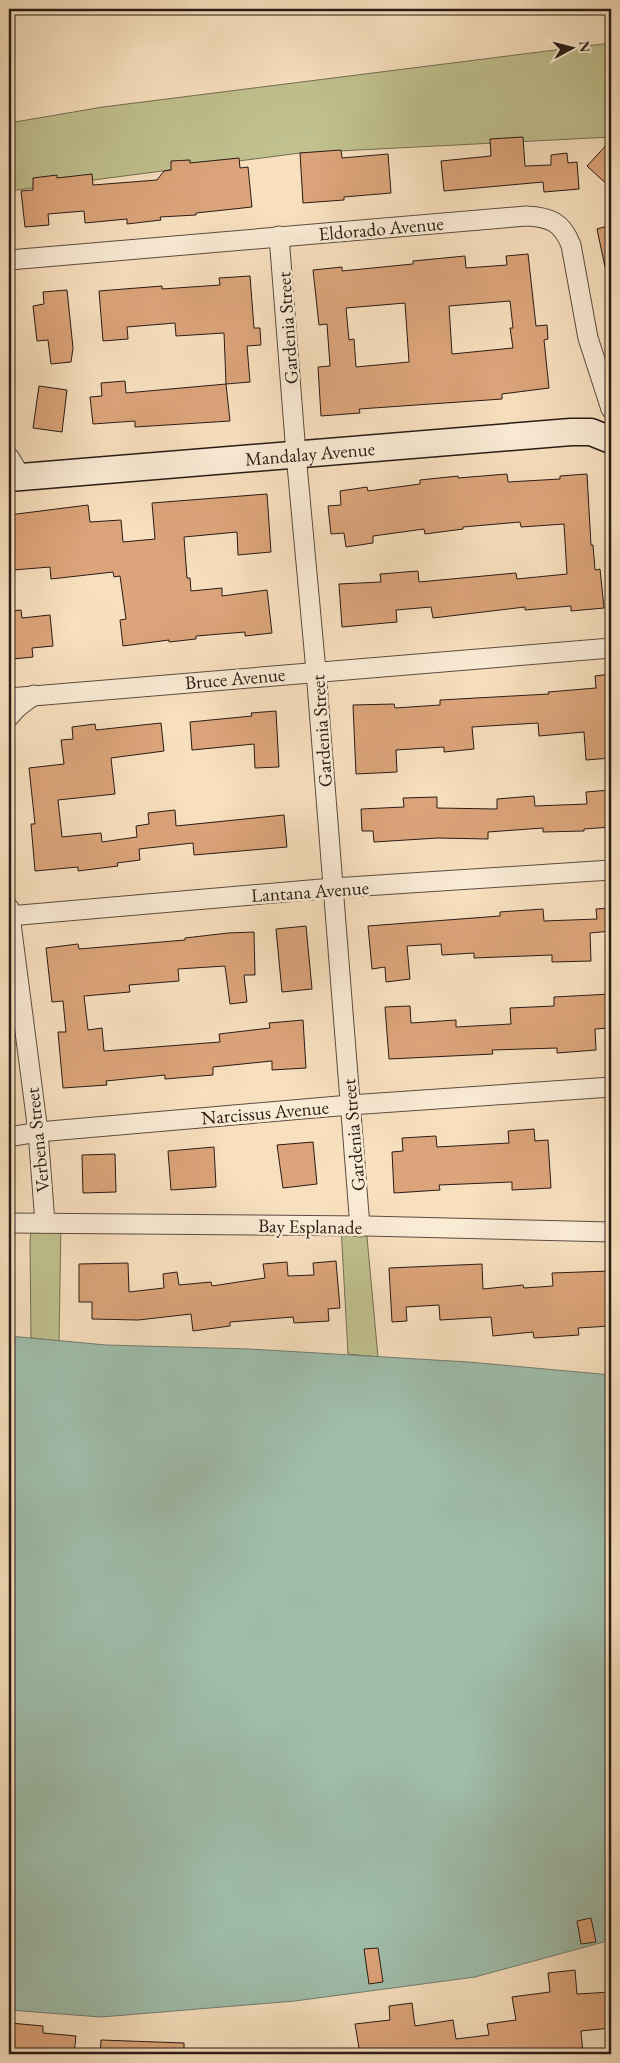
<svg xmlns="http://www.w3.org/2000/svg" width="620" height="2063" viewBox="0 0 620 2063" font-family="'EB Garamond',serif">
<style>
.green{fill:#c0c18f;stroke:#746e52}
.water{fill:#9fbeac;stroke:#6f7d70}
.building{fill:#dca47a;stroke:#281b15;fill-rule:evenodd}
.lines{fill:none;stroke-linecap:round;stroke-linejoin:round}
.street-casing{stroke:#5c4c40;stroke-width:21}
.secondary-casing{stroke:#281b15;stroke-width:29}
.street{stroke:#faebd5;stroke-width:19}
.secondary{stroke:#faebd5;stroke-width:26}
.labels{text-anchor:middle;stroke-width:5;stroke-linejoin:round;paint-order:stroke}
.street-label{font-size:19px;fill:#281b15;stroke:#faebd5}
</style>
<rect width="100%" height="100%" fill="#f8e0bf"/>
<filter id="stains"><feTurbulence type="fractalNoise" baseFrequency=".004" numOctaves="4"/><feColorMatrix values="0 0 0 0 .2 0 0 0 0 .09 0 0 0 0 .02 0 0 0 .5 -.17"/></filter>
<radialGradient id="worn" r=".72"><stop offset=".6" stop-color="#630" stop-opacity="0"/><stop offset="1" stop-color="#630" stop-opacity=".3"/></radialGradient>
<!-- green -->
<g class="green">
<path d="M611 43V137L300 153 9 191V123L103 107Z"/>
<path d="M32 1223H61L59 1341 31 1338 30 1241Z"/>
<path d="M341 1226H366L378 1357 348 1354Z"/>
</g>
<!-- water -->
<path class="water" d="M9 1336 106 1345 250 1349 468 1362 611 1375V1940L475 1977 295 2001 101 2017 9 2010Z"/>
<!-- building -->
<g class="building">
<path d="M523 137 525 166 551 165V155L567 153 568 163 577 162 579 189 544 192 543 182 444 191 441 161 491 156 490 139Z"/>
<path d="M611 140V188L587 166Z"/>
<path d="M341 150 342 158 388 154 391 193 344 197V200L303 203 300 153Z"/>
<path d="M239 158 240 168 248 167 252 207 196 213V215L160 217 161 220 127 224V219L85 223 84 211 48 214 49 225 25 227 21 191 33 190V178L57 175V178L92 174 93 185 157 180 164 171 171 170V161L190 160V163Z"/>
<path d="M611 225V266L605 267 597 229Z"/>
<path d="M528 254 536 326 547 325 548 339 544 340 549 388 502 394V399L359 409 360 413 321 416 318 367 330 366 327 324 319 325 313 270 342 267V271L413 264V261L465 256 466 268 507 265 506 256ZM510 301 513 328H510L513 348 452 354 449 306ZM405 303 409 362 356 367 354 339 349 340 346 308Z"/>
<path d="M250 276 254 328H260L261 345 247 346 250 382 226 384 224 333 176 336 175 323 127 327 128 339 103 341 99 291 162 286V289L220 285 219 278Z"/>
<path d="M67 290 73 348 71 362 51 364 48 340 37 341 33 306 44 304 43 292Z"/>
<path d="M125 381 126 393 226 384 230 421 135 427V421L93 424 90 397 102 396 101 383Z"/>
<path d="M39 386 67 390 62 432 33 428Z"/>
<path d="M507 474 508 482 560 479V476L587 474 591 545H593L595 570 600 569 604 608 571 611V606L525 610V607L433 618 431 607 396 610 397 622 342 627 339 584 381 582 380 574 418 571 419 582 516 573 517 579 567 574 564 524 521 527 520 522 463 527V529L425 534 424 529 373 536V543L346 547 344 533 331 534 328 506 341 505 340 491 367 487 368 491 420 484V480L458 476V478Z"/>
<path d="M267 494 271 552 238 555 237 532 184 537 187 578H190L191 591 222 588V596L267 590 272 633 245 636V632L196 636V639L169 642V640L123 646 120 620 126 619 120 576 114 577 113 572 51 579 50 567 13 570 9 515 88 505 90 522 121 520 123 542 155 539 152 503Z"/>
<path d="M21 610 22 618 50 615 53 646 32 648 33 657 13 659 9 611Z"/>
<path d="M611 674V758L586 760 584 732 539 736 538 723 472 727 474 749 444 752V747L396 750 397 772 356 774 353 705 394 704 395 708 440 705V700L549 694 548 692 596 688 595 676Z"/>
<path d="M276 711 279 767 255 768 254 744 192 750 190 722 252 716 251 713Z"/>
<path d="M161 723 164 751 111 758 115 794 58 800 62 837 101 833 102 842 137 837 136 826 149 824 148 813 175 810 176 826 284 815 287 847 194 855 193 843 139 849 140 860 117 863 118 866 78 871V867L35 871 31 824H35L29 768 64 764 61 740 73 739 72 727 95 724 96 730Z"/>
<path d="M611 790V827L584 829V831L543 832V828L488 832V839L438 838 374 842 373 831H362L361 809 404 807 403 798 437 797V808L497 809V799L534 796 535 806 587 804 586 792Z"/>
<path d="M611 908V931L590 933 591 961 552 962V955L474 958V953L442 955 441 944 407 946 410 979 386 982 385 967 372 969 368 926 500 916V912L543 909 544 921 597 919 596 909Z"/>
<path d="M306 926 312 989 282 992 276 929Z"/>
<path d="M254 932 255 975H244L247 1002 230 1004 225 966 178 969 179 981 129 985 130 992 84 996 88 1030 102 1028 104 1051 220 1042 219 1034 270 1028 269 1023 303 1020 306 1068 272 1070V1061L213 1067V1075L165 1079V1075L106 1081 107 1085 63 1088 58 1032H66L63 1001 52 1002 46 948 78 944 79 949 185 940V938L228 933Z"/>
<path d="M611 994V1028L595 1029 596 1050 557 1053V1048L492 1050 493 1054 389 1059 385 1007 410 1006 411 1023 456 1020V1027L511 1024 510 1008 554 1006V997Z"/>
<path d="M534 1129 535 1141 548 1140 551 1188 512 1190V1182L439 1185 440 1190 394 1193 392 1152 403 1151 402 1138 436 1136 437 1147 509 1143 508 1131Z"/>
<path d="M313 1142 317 1184 283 1188 277 1145Z"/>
<path d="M214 1147 216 1187 171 1190 168 1151Z"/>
<path d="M115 1154 116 1192 83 1193 82 1155Z"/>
<path d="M336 1261 340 1308 328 1309 329 1321 294 1323 293 1317 230 1322V1326L193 1331 191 1314 138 1320 92 1319V1302H79V1264L128 1263 129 1292 164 1288 163 1274 177 1272 179 1285 211 1282 212 1286 265 1278 263 1264 287 1262 288 1276 314 1275 313 1263Z"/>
<path d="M482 1264 483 1289 523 1285 524 1288 553 1286 552 1273 611 1271 610 1326 578 1328 579 1335 534 1338 533 1332 493 1336 491 1317 440 1320 439 1305 406 1307 407 1321 392 1322 389 1268Z"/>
<path d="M591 1918 596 1942 581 1944 577 1921Z"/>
<path d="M378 1948 383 1982 369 1984 364 1949Z"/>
<path d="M575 1970 577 1994 611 1992V2028L581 2031 583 2054H360L355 2024 390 2020 389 2006 412 2003 415 2026 453 2020 456 2039 489 2035 487 2024 516 2020 512 1997 550 1992 548 1973Z"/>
<path d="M10 2023 43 2026V2033L76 2036 74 2054H9Z"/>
<path d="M101 2040 184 2043V2054H100Z"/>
</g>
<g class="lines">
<!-- street casing -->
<g class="street-casing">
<g id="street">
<path d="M279 236 296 454 316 671 360 1227"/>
<path d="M9 260 526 216C550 217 562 222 571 245L588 338 611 409"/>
<path d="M9 457 21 477"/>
<path d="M9 698 611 648"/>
<path d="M9 717 17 708 34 695"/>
<path d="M9 908 38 1132 45 1223"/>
<path d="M9 916 333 888 611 870"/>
<path d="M9 1137 38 1132 350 1105 611 1087"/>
<path d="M9 1223 366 1226 611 1232"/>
</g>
</g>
<!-- secondary casing -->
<g class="secondary-casing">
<g id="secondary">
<path id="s1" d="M9 478 571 432H591L611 440"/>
</g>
</g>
<!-- street -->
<use href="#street" class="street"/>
<!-- secondary -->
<use href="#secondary" class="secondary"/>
</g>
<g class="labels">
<!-- street labels -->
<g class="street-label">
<text transform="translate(381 228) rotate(-5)" y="7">Eldorado Avenue</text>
<text transform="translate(287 328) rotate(-94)" y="7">Gardenia Street</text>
<text dy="7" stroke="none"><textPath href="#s1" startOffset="302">Mandalay Avenue</textPath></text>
<text transform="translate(235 678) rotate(-5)" y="7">Bruce Avenue</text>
<text transform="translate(321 731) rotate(-94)" y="7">Gardenia Street</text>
<text transform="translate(310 891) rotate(-4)" y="7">Lantana Avenue</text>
<text transform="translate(265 1112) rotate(-5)" y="7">Narcissus Avenue</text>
<text transform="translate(353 1135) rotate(-95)" y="7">Gardenia Street</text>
<text transform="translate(37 1140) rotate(-96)" y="7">Verbena Street</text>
<text transform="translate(310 1226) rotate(1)" y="7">Bay Esplanade</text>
</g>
</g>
<!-- margin -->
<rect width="620" height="2063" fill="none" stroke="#f8e0bf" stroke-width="30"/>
<rect x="10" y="10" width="600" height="2043" fill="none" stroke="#281b15" stroke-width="2.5"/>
<rect x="15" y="15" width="590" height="2033" fill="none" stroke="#281b15"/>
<!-- north arrow -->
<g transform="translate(572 48) rotate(83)" stroke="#faebd5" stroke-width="4" paint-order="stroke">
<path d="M0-4L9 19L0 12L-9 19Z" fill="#281b15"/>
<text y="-8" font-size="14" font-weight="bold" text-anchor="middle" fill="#281b15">N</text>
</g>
<rect width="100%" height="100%" filter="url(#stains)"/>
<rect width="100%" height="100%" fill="url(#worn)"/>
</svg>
